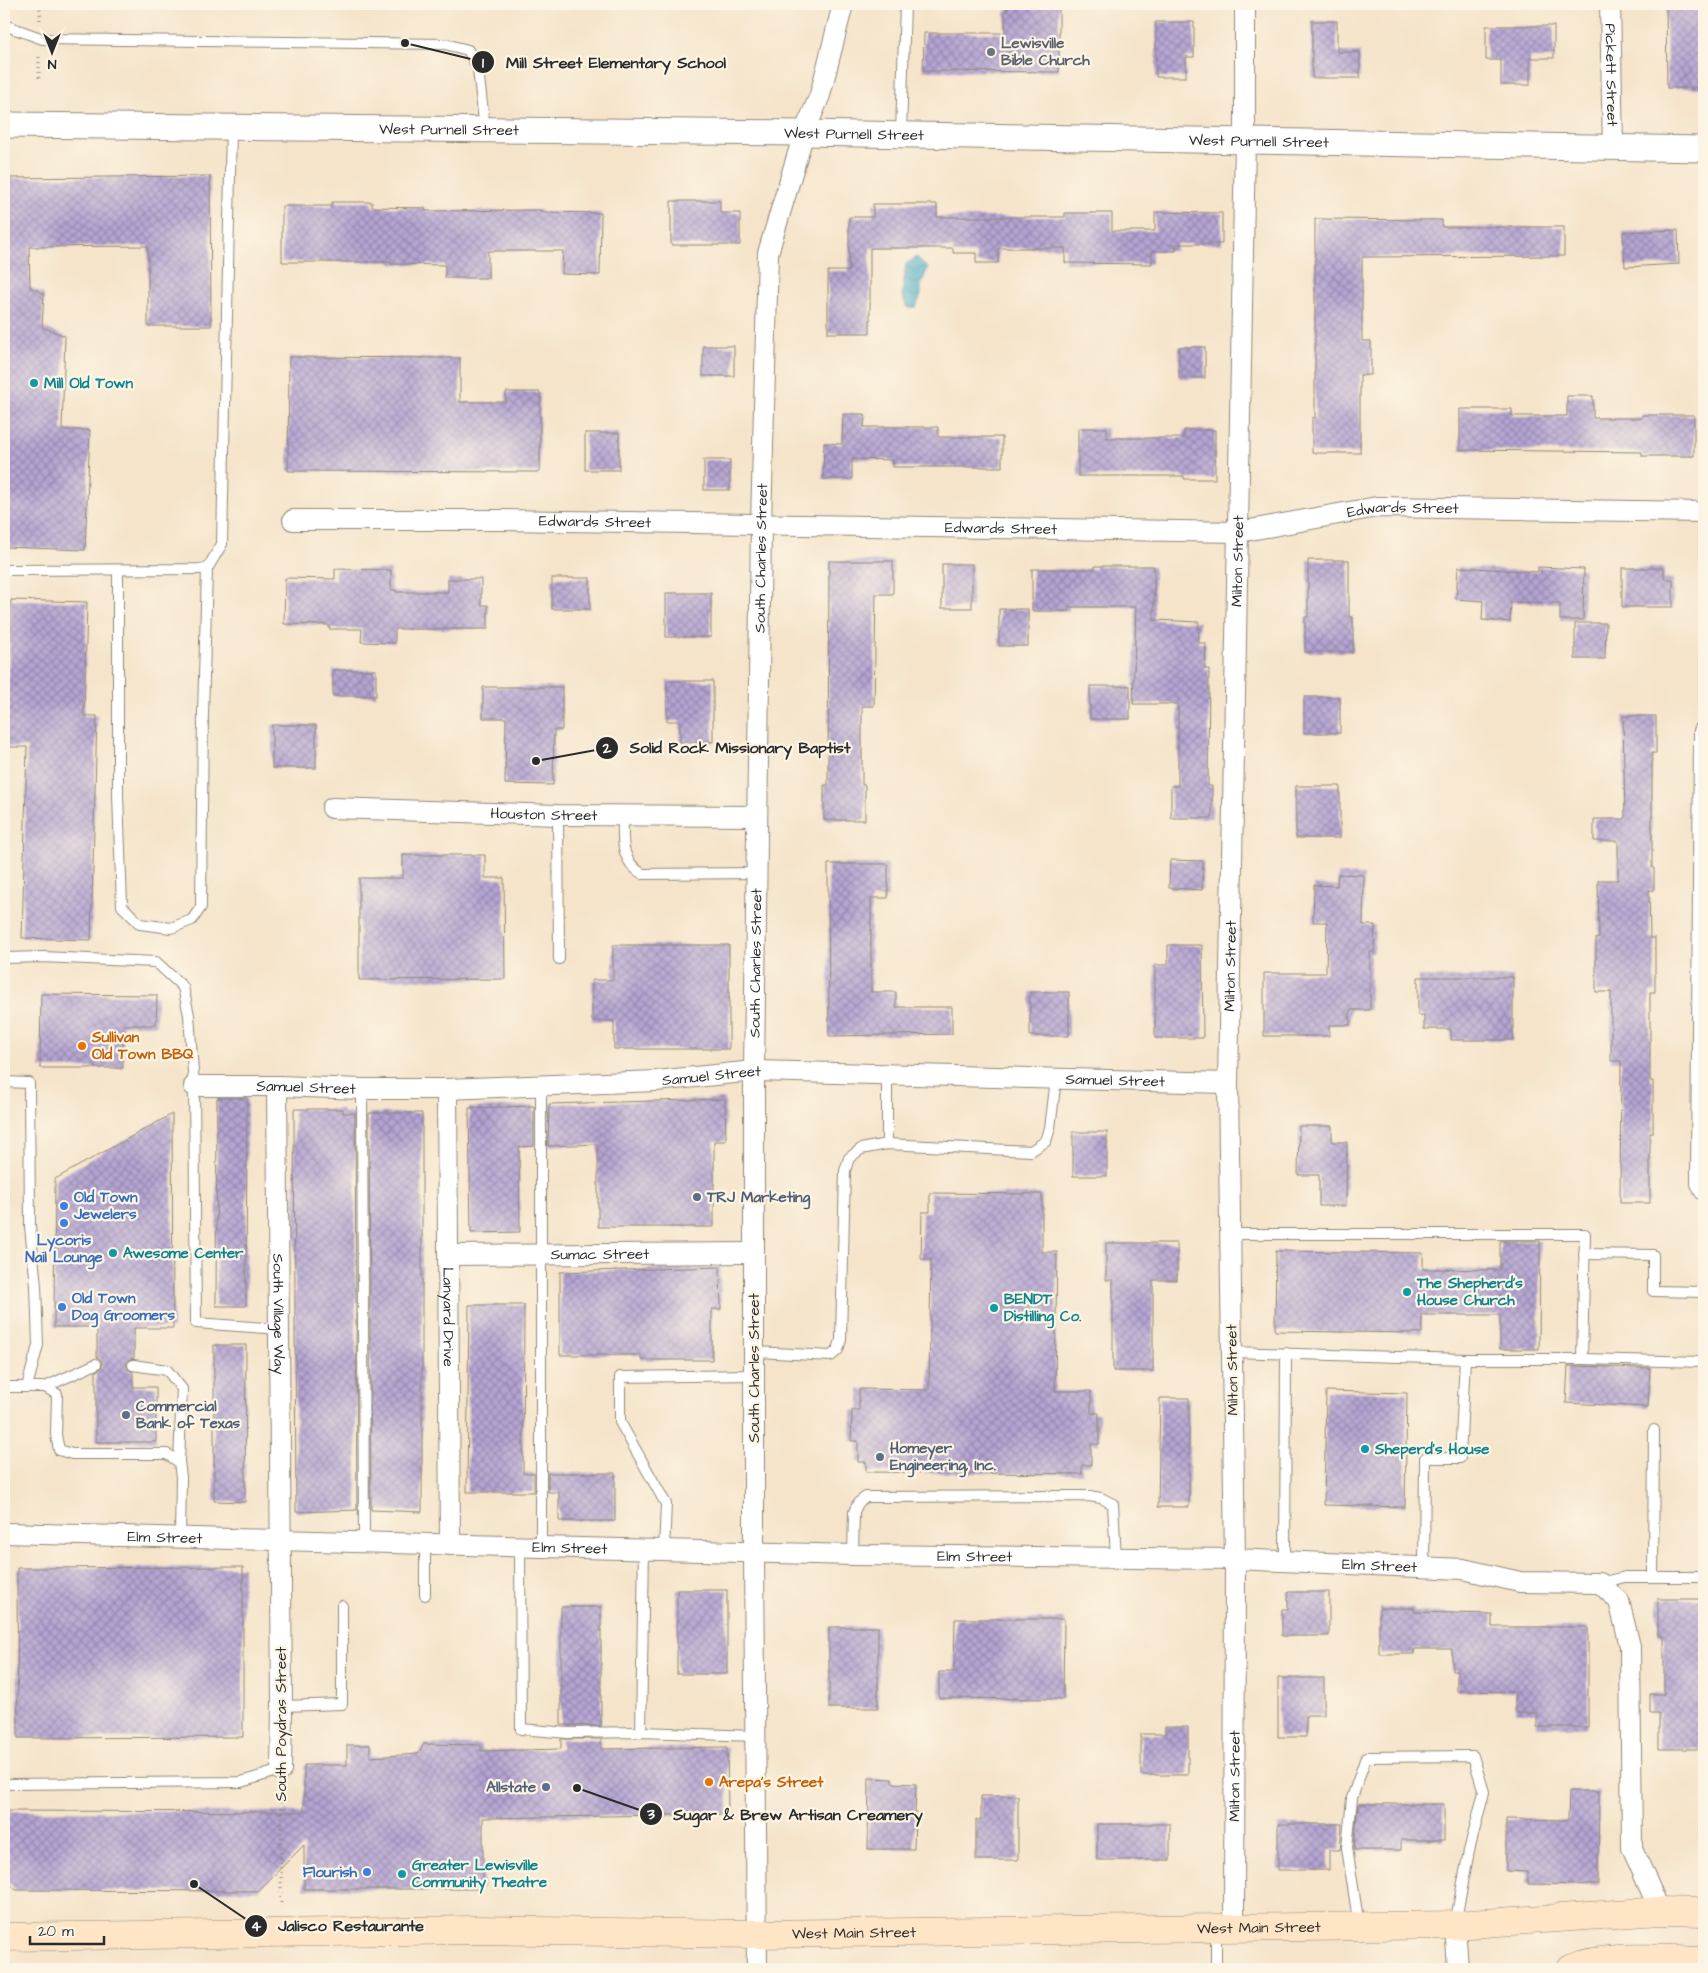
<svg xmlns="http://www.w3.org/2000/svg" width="1708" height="1973" viewBox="0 0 1708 1973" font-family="'Architects Daughter',sans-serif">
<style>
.water{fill:url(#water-waves);stroke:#3a6c79}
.building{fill:url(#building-cross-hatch)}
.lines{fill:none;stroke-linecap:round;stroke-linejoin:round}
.service-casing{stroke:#90887a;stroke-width:12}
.minor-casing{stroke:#90887a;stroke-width:22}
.tertiary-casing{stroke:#90887a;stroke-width:27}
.secondary-casing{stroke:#90887a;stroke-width:29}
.path{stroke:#90887a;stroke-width:3;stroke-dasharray:1 4;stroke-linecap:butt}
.service{stroke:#fff;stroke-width:10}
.minor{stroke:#fff;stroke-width:20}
.tertiary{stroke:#fff;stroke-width:25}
.secondary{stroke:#fee5c5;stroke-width:28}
.worship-dot{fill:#6b7280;stroke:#fcf5e5;stroke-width:2}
.culture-dot{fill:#0f9aa8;stroke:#fcf5e5;stroke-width:2}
.food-dot{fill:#e8710a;stroke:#fcf5e5;stroke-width:2}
.service-dot{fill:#5c6f8a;stroke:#fcf5e5;stroke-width:2}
.shop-dot{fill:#3f7fe0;stroke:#fcf5e5;stroke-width:2}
.labels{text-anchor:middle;stroke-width:4.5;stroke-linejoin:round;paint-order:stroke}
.worship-label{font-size:15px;font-weight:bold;fill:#5b616d;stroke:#fcf5e5;text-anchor:start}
.street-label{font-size:15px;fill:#2b2b2b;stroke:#fcf5e5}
.culture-label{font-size:15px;font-weight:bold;fill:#0d838f;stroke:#fcf5e5;text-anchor:start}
.food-label{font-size:15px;font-weight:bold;fill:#c56008;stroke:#fcf5e5;text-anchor:start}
.shop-label{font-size:15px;font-weight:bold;fill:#366cbe;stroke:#fcf5e5;text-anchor:start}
.service-label{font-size:15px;font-weight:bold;fill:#4e5e75;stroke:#fcf5e5;text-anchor:start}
.leader{fill:none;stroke:#2b2b2b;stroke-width:2}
.callout-dot{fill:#2b2b2b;stroke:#fcf5e5;stroke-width:2}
.mark-label{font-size:15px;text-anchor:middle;font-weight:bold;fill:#fff}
.callout-label{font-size:16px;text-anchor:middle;font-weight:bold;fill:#2b2b2b;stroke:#fcf5e5;stroke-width:4.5;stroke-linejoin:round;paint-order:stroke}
</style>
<defs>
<pattern id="water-waves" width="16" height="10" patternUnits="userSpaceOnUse" patternTransform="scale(1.25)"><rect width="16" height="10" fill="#48adc7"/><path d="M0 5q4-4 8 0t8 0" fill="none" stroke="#3c8da2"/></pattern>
<pattern id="building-cross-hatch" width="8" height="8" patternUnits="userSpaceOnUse" patternTransform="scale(1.25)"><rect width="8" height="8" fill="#b4a4d3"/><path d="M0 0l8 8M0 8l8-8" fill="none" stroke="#9386ab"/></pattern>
</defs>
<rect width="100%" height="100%" fill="#fcf5e5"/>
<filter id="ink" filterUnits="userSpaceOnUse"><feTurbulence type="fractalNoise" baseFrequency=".02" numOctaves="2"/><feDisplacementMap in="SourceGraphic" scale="10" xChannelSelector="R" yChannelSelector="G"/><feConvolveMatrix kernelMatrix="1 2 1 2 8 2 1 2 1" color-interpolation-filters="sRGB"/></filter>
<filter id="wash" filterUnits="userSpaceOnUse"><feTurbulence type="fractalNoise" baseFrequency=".0096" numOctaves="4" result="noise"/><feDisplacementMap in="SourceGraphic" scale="20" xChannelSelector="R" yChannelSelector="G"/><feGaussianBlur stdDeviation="1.12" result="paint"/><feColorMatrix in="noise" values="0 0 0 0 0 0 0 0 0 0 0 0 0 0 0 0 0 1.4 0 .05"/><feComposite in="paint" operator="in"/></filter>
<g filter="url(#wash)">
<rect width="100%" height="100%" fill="#f5e4ca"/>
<!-- water -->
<path class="water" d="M917 257 928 268 921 284V295L916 307 907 308 902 295 906 264Z"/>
<g id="blocks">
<!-- building -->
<g class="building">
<path d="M1008 4H1059V72L923 71 924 33H1005V11H1008Z"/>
<path d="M1666 4H1704V88H1667Z"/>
<path d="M1312 21H1337V52H1360V78H1312Z"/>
<path d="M1156 22H1194V57H1186V77H1156Z"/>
<path d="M1486 26H1554V58H1530V85H1501V60H1486Z"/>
<path d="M210 176 211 326H148V246L29 247 30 287 44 294 42 327 65 336 62 430H90L85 550 4 547V178Z"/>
<path d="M671 201H720V213H740V245H671Z"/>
<path d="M332 202H372V207L425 208V211L541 210V212L601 213 600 275 562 274 563 251H488V278H445V265L391 264V262H282V206H332Z"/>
<path d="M873 204H937V217H1065V213H1112V231H1155V212L1222 213V244H1176V251H1152V264L1065 263V248H998V263H976V253H953V248H870V333H828V271H849V217H873Z"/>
<path d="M1315 219 1442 220V227H1564V256L1362 257V341H1371V375H1360V453H1312V418H1315Z"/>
<path d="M1678 230 1679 264 1625 267 1623 232Z"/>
<rect x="703" y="346" width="31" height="30"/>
<rect x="1179" y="347" width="26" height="31"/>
<path d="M289 357 460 358V402H506V392H540V472L288 471Z"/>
<path d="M1567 396H1593V418H1642V415H1694V456H1642V452L1460 450V409H1512V416H1567Z"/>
<path d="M843 414H865L864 427H938V437H1002V467H893V460L852 459V479H823L824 443 842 444Z"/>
<path d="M1078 428H1107V438H1184V430H1215V479H1184V476H1078Z"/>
<rect x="585" y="433" width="34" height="37"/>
<rect x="704" y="460" width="26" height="30"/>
<path d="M1308 560H1349V617H1353V652H1305V617H1308Z"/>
<path d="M829 561H893V594H876L874 706H862V785H865V820H824V785H828Z"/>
<rect x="942" y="564" width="30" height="44"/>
<path d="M1095 566H1154V620L1199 622 1198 643H1206L1205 669H1209L1208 786H1212V818H1171V786H1178V704H1133L1136 607H1069V611H1032V569H1095Z"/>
<path d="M1458 567 1538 572V567L1584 569 1583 620H1560V603L1511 602 1510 622 1482 620 1483 601 1456 599Z"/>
<path d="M1622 568H1664V579H1673V607H1622Z"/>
<path d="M335 569 391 570V590H396V592H448V579H481V605H488V629H395V643L361 642 362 629H329V625L284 624 285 578 335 579Z"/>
<rect x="552" y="578" width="38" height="31"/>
<rect x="666" y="593" width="45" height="44"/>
<path d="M11 600 87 602 84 716H97L91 940 22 938 27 747H6Z"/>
<rect x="999" y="609" width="29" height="37"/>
<path d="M1575 623H1606L1605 659H1575Z"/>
<rect x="333" y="670" width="43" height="26"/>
<path d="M667 681H713V742H680V721H667Z"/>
<rect x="1090" y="686" width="40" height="33"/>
<path d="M483 687H562V730H554L553 785 505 784 506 718H483Z"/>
<rect x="1304" y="697" width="36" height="36"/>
<path d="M1623 716H1656V753H1652V868H1654V890H1649L1650 938H1655V992H1650V1081H1653V1133H1650V1203H1620L1621 1061H1611V992H1596V938H1599L1598 880H1618V841H1594V819H1625Z"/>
<rect x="272" y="725" width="44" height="43"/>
<rect x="1296" y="786" width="44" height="52"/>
<path d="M403 855H485V878H504L505 979 359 980V878H403Z"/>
<path d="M1170 860 1203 861 1202 890 1169 888Z"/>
<path d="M828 864H888V898H871V992H896V1007H952V1034L829 1036Z"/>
<path d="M1338 874 1364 875 1363 925H1375L1374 952H1370V1010H1350V1025H1329V1036H1264V973H1326L1327 922H1313L1314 885 1337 886Z"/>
<path d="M613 945H729V1049H614V1021H592V980H613Z"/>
<path d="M1168 945H1202L1203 1038H1155V965H1168Z"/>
<path d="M1418 977H1513V1040H1451V1029H1424V1015H1418Z"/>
<rect x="1030" y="992" width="39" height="44"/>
<path d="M41 994 157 995 156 1025H123V1068H40Z"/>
<path d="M217 1098H247L246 1306H216Z"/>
<path d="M725 1099 726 1141H714V1227H598V1144L548 1146 549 1104Z"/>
<path d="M534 1106V1146L519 1147 520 1232 471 1233 469 1108Z"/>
<path d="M294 1109H343V1113H355L357 1510 296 1512Z"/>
<path d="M369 1113H422V1512L371 1510Z"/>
<path d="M172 1114 173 1328H134V1358L128 1360 126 1364 128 1370 133 1372V1387H156V1442H96V1371L101 1368 103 1364 100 1359 97 1357V1327H54L55 1179Z"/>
<path d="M1299 1126H1332V1142H1347L1346 1206H1319V1175H1298Z"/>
<rect x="1073" y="1132" width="34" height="44"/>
<path d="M930 1193 1042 1194V1252H1057L1055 1391H1091V1413H1099V1444H1091V1465H1082V1474L866 1472V1462H858V1441H851L852 1410H859V1389L929 1390 931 1259H921L922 1212H930Z"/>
<path d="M1500 1241H1540L1539 1349H1500V1315H1422V1333L1275 1331 1276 1251 1423 1253V1269L1500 1270Z"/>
<path d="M1106 1243H1177V1280H1153V1371H1113V1280H1106Z"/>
<path d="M720 1267 721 1309H712V1360H641V1355H560V1272Z"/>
<path d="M469 1305H524L523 1473H534V1492H467Z"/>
<path d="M214 1345H246L245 1502 214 1501Z"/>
<path d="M1568 1366 1650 1368 1648 1407 1566 1403Z"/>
<path d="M1326 1391 1407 1393 1405 1507 1324 1505Z"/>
<path d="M1160 1398H1189V1507H1158Z"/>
<path d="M548 1473H615V1521H559V1492H548Z"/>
<path d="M243 1567V1737L18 1738 17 1568Z"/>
<rect x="677" y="1590" width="50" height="84"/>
<path d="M1288 1592H1329V1636H1282V1609H1288Z"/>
<path d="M1658 1599H1704V1749H1659V1713H1650V1694H1664V1636H1658Z"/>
<path d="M561 1607H601V1726L561 1725Z"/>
<path d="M1379 1608H1414V1612L1492 1614V1627H1588V1727H1537V1713H1515V1692L1457 1691V1671H1452V1649H1414V1654H1379Z"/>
<path d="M955 1619H1064L1063 1699 939 1698V1672H954Z"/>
<rect x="829" y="1627" width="49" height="81"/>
<path d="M1278 1678H1324V1715H1306V1737H1278Z"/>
<path d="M1165 1727H1188V1775H1141V1734H1165Z"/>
<path d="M561 1739H601V1749L727 1747 728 1814 483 1818V1889H304V1845L258 1891 16 1890 5 1879V1811L304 1812V1765H347V1745H370V1757L418 1754 424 1744 481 1745V1751L561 1749Z"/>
<path d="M869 1778 892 1779V1783L916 1784 914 1849H868Z"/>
<path d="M1569 1791H1599L1598 1885 1527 1884V1872L1506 1871V1819L1568 1820Z"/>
<path d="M981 1796H1018V1860H976V1820H981Z"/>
<path d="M1358 1804H1444V1840H1401V1850H1354Z"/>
<rect x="1097" y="1824" width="73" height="36"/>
<path d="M1278 1824H1342L1340 1850H1329V1870H1278Z"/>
</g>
</g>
</g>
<g filter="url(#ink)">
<use href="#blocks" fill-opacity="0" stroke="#90887a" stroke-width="1"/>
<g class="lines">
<!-- service casing -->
<g class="service-casing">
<g id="service">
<path d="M4 25 43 39 445 44 468 50 478 69 485 130"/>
<path d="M901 134 905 4"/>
<path d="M4 570 207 569 222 544 231 128"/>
<path d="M118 570V795L122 906 140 924 171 928 192 920 201 907 203 714 207 569"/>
<path d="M623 814C623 838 619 861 643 874L757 873"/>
<path d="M558 815 559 959"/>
<path d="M4 958 42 957 156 962 183 987 189 1015 194 1086 196 1323 279 1329"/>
<path d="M4 1082 29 1083 30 1226 36 1286 38 1345 27 1387"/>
<path d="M362 1089 364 1543"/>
<path d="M887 1144V1074"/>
<path d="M1230 1234H1585L1582 1359H1465"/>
<path d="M1584 1254 1653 1255V1291L1704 1292"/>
<path d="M754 1352 831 1356 838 1350 841 1340 845 1171 849 1158 861 1149 887 1144 1031 1151 1046 1141 1050 1128 1056 1079"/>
<path d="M1232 1352 1465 1359 1460 1458H1425L1424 1568"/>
<path d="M1582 1359 1704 1362"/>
<path d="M133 1365 167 1370 182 1389 179 1462"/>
<path d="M4 1387H45L57 1394 56 1435 59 1450 72 1454H167L179 1462 181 1477 180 1538"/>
<path d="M45 1387 96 1364"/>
<path d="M425 1544V1595"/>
<path d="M520 1546 521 1729 568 1733 641 1732 756 1736"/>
<path d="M541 1547V1086"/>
<path d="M664 1550 666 1504 620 1422V1377L754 1375"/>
<path d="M853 1555 854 1512 858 1503 866 1497 1089 1496 1101 1498 1113 1504 1116 1558"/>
<path d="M1285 1562 1286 1353"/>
<path d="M1653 1577 1654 1430"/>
<path d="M1600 1583 1625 1577H1704"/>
<path d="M282 1706 342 1704V1606"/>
<path d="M641 1732 644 1549"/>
<path d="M4 1784 241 1782 281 1770"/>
<path d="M1359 1926 1347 1848 1352 1798 1366 1757 1473 1756 1484 1792 1469 1851 1455 1924"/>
<path d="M1216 1969V1929"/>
</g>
</g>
<!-- minor casing -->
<g class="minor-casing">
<g id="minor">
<path id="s1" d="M1610 4 1613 147"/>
<path id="s2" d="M293 520H501L1239 532 1377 507 1704 512"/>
<path d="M1704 731 1701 1183 1704 1190"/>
<path id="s3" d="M332 808 558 815 757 816"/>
<path id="s4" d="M194 1086H277L362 1089H447L656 1081 754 1071 1228 1083"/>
<path id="s5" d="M277 1086 282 1706 281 1770"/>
<path id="s6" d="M447 1089 450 1545"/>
<path id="s7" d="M449 1255 753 1253"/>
<path id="s8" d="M4 1533 853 1555 1235 1559 1463 1569 1520 1582 1600 1583 1619 1601 1630 1646 1632 1848 1660 1911"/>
<path d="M1455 1925 1458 1969"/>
<path id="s9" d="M1234 1927 1235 1559 1228 1083 1245 140V4"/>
<path id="s10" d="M757 1969 754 1552V1071L761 524 768 253 804 133 820 95 843 4"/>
</g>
</g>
<!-- tertiary casing -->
<g class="tertiary-casing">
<g id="tertiary">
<path id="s11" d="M4 125 804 133 1704 149"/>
</g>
</g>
<!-- secondary casing -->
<g class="secondary-casing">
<g id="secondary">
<path id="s12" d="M4 1937 473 1930 757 1934 1455 1925 1660 1911 1704 1912"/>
<path d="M1570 1969C1609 1953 1662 1959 1704 1960"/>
</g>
</g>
<!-- path -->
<g class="path">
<path d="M40 4V21"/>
<path d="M39 78V54"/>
<path d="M281 1792V1906"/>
<path d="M367 1967V1969"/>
</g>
<!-- service -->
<use href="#service" class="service"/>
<!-- minor -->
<use href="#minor" class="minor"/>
<!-- tertiary -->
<use href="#tertiary" class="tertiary"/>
<!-- secondary -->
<use href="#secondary" class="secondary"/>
</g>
</g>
<!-- markers -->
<circle class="worship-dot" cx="991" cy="52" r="5"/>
<g class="culture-dot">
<circle cx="34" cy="383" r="5"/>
<circle cx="113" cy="1253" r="5"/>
<circle cx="1407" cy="1292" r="5"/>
<circle cx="994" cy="1308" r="5"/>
<circle cx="1365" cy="1449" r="5"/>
<circle cx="402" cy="1874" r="5"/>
</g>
<g class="food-dot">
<circle cx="82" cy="1046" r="5"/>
<circle cx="709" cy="1782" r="5"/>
</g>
<g class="service-dot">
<circle cx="697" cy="1197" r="5"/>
<circle cx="126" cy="1415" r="5"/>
<circle cx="880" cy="1457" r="5"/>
<circle cx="546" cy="1787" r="5"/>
</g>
<g class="shop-dot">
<circle cx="64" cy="1206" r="5"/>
<circle cx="64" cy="1223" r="5"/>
<circle cx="62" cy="1307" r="5"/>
<circle cx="367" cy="1872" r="5"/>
</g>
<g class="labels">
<!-- worship labels -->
<g class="worship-label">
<text x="1001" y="48">Lewisville<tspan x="1001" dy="17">Bible Church</tspan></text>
</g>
<!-- street labels -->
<g class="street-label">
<text dy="5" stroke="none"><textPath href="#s1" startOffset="71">Pickett Street</textPath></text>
<text dy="5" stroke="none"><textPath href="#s11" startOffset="445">West Purnell Street</textPath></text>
<text dy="5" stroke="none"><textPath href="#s11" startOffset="850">West Purnell Street</textPath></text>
<text dy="5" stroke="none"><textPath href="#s11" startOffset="1255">West Purnell Street</textPath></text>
<text dy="5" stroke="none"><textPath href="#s2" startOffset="1112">Edwards Street</textPath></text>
<text dy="5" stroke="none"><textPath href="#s2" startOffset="302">Edwards Street</textPath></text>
<text dy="5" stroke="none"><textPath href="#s2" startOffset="708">Edwards Street</textPath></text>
<text dy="5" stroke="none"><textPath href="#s10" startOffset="1411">South Charles Street</textPath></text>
<text dy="5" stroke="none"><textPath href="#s9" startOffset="1366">Milton Street</textPath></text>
<text dy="5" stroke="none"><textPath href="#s3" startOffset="212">Houston Street</textPath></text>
<text dy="5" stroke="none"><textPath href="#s10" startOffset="1006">South Charles Street</textPath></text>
<text dy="5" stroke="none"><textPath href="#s9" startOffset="961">Milton Street</textPath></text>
<text dy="5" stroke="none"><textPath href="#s4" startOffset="518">Samuel Street</textPath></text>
<text dy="5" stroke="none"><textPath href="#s4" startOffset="922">Samuel Street</textPath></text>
<text dy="5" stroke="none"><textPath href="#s4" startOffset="112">Samuel Street</textPath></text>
<text dy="5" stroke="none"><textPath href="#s7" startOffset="151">Sumac Street</textPath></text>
<text dy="5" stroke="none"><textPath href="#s5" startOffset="228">South Village Way</textPath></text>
<text dy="5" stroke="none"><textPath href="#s6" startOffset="228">Lanyard Drive</textPath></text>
<text transform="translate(754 1368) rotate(-90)" y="5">South Charles Street</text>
<text transform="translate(1232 1370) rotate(-91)" y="5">Milton Street</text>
<text dy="5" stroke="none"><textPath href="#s8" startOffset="161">Elm Street</textPath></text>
<text dy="5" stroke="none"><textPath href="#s8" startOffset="566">Elm Street</textPath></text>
<text dy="5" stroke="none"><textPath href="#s8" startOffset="971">Elm Street</textPath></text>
<text dy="5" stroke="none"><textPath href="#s8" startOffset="1376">Elm Street</textPath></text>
<text transform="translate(281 1724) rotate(-90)" y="5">South Poydras Street</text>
<text dy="5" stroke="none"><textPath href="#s9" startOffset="151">Milton Street</textPath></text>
<text dy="5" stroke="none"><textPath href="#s12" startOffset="1255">West Main Street</textPath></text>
<text dy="5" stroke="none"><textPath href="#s12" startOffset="850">West Main Street</textPath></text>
</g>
<!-- culture labels -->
<g class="culture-label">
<text x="44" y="388">Mill Old Town</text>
<text x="123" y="1258">Awesome Center</text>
<text x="1417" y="1288">The Shepherd's<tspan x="1417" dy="17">House Church</tspan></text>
<text x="1004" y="1304">BENDT<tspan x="1004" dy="17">Distilling Co.</tspan></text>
<text x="1375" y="1454">Sheperd's House</text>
<text x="412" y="1870">Greater Lewisville<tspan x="412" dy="17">Community Theatre</tspan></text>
</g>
<!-- food labels -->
<g class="food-label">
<text x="92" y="1042">Sullivan<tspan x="92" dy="17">Old Town BBQ</tspan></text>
<text x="719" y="1787">Arepa's Street</text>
</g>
<!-- shop labels -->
<g class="shop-label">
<text x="74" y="1202">Old Town<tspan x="74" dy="17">Jewelers</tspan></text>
<text x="64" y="1245" text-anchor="middle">Lycoris<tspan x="64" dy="17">Nail Lounge</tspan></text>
<text x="72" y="1303">Old Town<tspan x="72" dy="17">Dog Groomers</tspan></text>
<text x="357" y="1877" text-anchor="end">Flourish</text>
</g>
<!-- service labels -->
<g class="service-label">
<text x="707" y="1202">TRJ Marketing</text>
<text x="136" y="1411">Commercial<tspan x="136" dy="17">Bank of Texas</tspan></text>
<text x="890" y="1453">Homeyer<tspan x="890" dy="17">Engineering, Inc.</tspan></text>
<text x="536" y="1792" text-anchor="end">Allstate</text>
</g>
</g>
<!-- callouts -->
<path class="leader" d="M405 43L483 62M536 761L607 748M577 1788L651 1814M194 1884L256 1926"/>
<g class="callout-dot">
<circle cx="405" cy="43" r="5"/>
<circle cx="536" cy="761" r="5"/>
<circle cx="577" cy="1788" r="5"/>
<circle cx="194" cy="1884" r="5"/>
<circle cx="483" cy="62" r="12"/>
<circle cx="607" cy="748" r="12"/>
<circle cx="651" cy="1814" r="12"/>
<circle cx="256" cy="1926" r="12"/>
</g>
<g class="mark-label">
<text x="483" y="68">1</text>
<text x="607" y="753">2</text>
<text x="651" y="1819">3</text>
<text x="256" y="1931">4</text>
</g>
<g class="callout-label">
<text x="616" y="68">Mill Street Elementary School</text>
<text x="740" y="753">Solid Rock Missionary Baptist</text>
<text x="798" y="1820">Sugar &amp; Brew Artisan Creamery</text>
<text x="351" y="1931">Jalisco Restaurante</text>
</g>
<!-- margin -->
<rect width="1708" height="1973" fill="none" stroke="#fcf5e5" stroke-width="20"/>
<!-- north arrow -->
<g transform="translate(52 52) rotate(180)" stroke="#fcf5e5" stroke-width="4" paint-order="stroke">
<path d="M0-4L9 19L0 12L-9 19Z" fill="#2b2b2b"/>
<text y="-8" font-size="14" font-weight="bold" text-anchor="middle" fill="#2b2b2b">N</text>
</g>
<!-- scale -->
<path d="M30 1936v8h74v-8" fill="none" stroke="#2b2b2b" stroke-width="2.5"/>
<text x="38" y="1936" font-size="15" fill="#2b2b2b" stroke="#fcf5e5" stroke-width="4" paint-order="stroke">20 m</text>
</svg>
